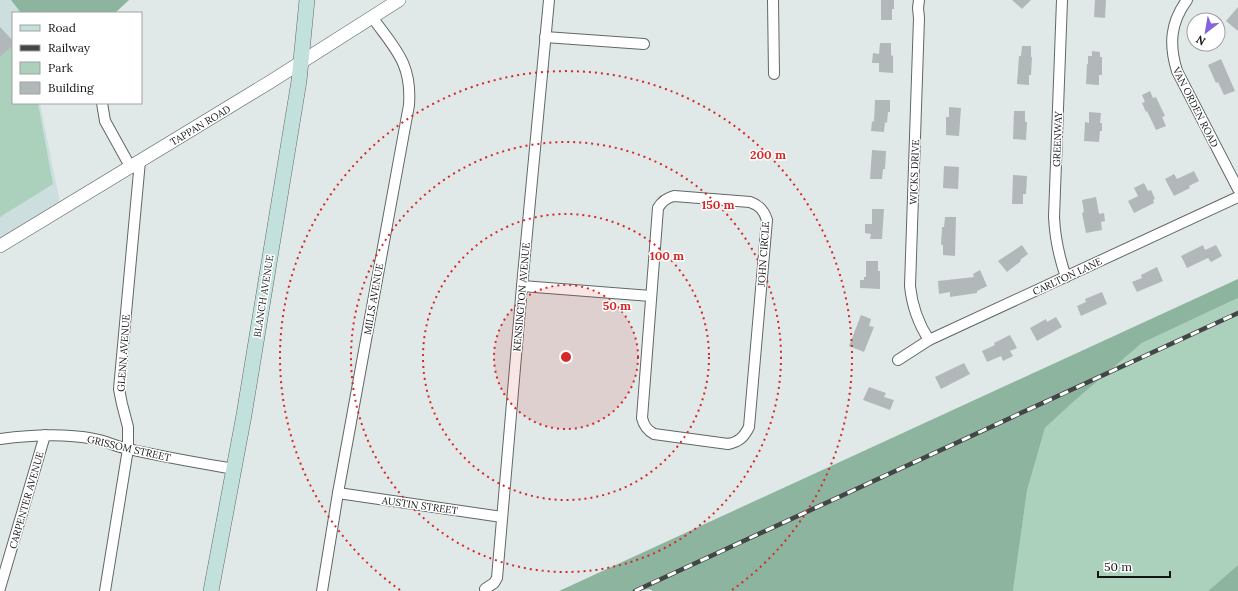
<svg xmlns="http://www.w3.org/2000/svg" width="1238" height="591" viewBox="0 0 1238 591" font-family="Lora,serif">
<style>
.built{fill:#cddede}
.green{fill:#abd0bb}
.forest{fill:#8db49e}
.building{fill:#b2b8ba}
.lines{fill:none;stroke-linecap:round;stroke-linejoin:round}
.minor-casing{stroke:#616767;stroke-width:12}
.tertiary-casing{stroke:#616767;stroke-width:14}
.secondary-casing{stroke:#616767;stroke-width:16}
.minor{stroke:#fff;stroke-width:10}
.tertiary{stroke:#fff;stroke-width:13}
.secondary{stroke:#c3e1dc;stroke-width:15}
.rail-casing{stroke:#434646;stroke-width:4.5}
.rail{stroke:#fff;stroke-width:3;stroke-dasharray:9;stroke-linecap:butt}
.ring{fill:none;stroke:#d62828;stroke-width:2;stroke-dasharray:2 4}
.labels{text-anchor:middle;stroke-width:3;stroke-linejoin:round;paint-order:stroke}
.street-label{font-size:10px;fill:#131515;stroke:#fff}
.centre{fill:#d62828;stroke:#fff;stroke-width:2}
.ring-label{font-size:12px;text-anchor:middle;font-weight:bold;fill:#d62828;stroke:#fff;stroke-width:3;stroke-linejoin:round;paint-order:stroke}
</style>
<rect width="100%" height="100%" fill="#e1e8e8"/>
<!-- built -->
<path class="built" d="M0 0H11L21 13H13V103H40L60 203 0 246Z"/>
<!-- green -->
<g class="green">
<path d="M13 43V103H38L53 184 0 217V54Z"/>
<path d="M1238 298V565L1208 591H1013L1027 491 1045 428 1072 403 1142 343Z"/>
</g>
<!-- forest -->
<g class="forest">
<path d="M11 0H129L115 13H21Z"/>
<path d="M1238 279V298L1142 343 1072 403 1045 428 1027 491 1013 591H653L649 589 639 591H559Z"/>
<path d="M1238 565V591H1208Z"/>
</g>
<!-- building -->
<g class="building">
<path d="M881 0H894V9H892V20H881Z"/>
<path d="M1012 0H1031L1022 9Z"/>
<path d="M1095 0H1106L1105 18 1094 17Z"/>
<path d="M1238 7V31L1226 21Z"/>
<path d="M0 27 13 41V45L0 57Z"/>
<path d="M880 43H891V55L893 56V73L879 72V63H872L873 53 879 54Z"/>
<path d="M1022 46H1031V57H1032L1031 75H1029V85L1017 84 1019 56H1021Z"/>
<path d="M1092 51 1100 52V57H1102V75H1099V85L1086 84 1087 64H1088V56H1092Z"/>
<path d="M1221 59 1235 91 1224 95 1218 82 1216 83 1208 65Z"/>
<path d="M1150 91 1153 98 1156 97 1165 116 1162 117 1166 126 1156 130 1147 111 1146 112 1142 103 1145 102 1142 95Z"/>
<path d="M875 100H890V112H888L887 123 885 122 884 132 871 131 872 121 874 122Z"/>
<path d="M949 107 961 108 959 136 946 135V117H949Z"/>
<path d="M1014 111H1025V122H1027L1026 140 1013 139Z"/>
<path d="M1089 112 1101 113 1100 123H1102V131H1100L1099 142 1084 141 1085 122 1089 123Z"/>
<path d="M872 150 886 151 885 169H883L882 179H870Z"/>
<path d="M944 166 959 167 958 189 943 188Z"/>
<path d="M1194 171 1199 181 1189 186 1190 188 1174 196 1165 179 1174 174 1177 179Z"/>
<path d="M1013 175 1027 176 1026 194H1023V204H1012Z"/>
<path d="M1144 183 1148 191 1151 190 1155 199 1153 200 1154 203 1134 213 1128 201 1138 196 1134 188Z"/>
<path d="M1096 197 1099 214 1104 213 1105 221 1101 222 1102 230 1086 233 1082 213 1084 212 1082 200Z"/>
<path d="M872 209H884L882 239H870L871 234 865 233V224H872Z"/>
<path d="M945 217H956L955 256 943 255V245H941L942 227H944Z"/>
<path d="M1022 245 1028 254 1020 260 1021 261 1007 272 998 261Z"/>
<path d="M1203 245 1205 250 1216 245 1222 256 1211 262 1208 258 1187 268 1181 256Z"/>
<path d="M866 261H878V271H880V289L860 288V280H864V277H866Z"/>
<path d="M1157 267 1163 281 1137 292 1132 282 1142 278 1141 275Z"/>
<path d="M980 270 987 286 977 291V293L950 297V292L939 294 938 281 974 277 973 274Z"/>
<path d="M1102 292 1107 304 1081 316 1077 306 1086 302 1085 299Z"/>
<path d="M861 315 871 319 869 326 874 327 864 352 849 346Z"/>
<path d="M1056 317 1062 327 1037 341 1030 328 1046 319 1047 322Z"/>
<path d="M1010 335 1017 348 1010 351 1013 356 1003 361 1001 356 987 362 982 351 995 345 994 343Z"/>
<path d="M964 363 970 374 941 389 935 377Z"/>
<path d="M869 387 886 393 884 397 894 400 890 410 863 400Z"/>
</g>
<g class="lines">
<!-- minor casing -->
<g class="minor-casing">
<g id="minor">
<path d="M773 0 774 74"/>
<path d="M919 0 918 8 919 18 910 286C912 306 918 323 929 340"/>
<path d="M1062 0 1054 217C1055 238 1059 257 1066 277"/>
<path d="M1187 0C1170 23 1169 45 1177 71L1238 189"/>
<path d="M545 37 644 44"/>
<path d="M102 103 105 121 131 168"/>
<path d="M674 196 750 202C759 205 764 210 767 220L749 427C744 437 739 442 728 444L654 434C647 430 644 426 642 418L658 208C662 201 666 198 674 196Z"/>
<path d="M522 286 651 296"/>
<path d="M898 360 929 340 1238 197"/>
<path d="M0 439C31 435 63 433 94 439 106 441 117 447 129 449 163 457 199 463 234 469"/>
<path d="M338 493 502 517"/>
<path d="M0 588 45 435"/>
<path d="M485 589 494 583 497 578 522 286 549 0"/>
<path d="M105 591 128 449V427L122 404 119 389 140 161"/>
<path d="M322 591 338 493 409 105C412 63 395 49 372 17"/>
</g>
</g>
<!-- tertiary casing -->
<g class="tertiary-casing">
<path id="tertiary" d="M0 246 270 82 399 0"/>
</g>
<!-- secondary casing -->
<g class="secondary-casing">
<path id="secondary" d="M211 591 244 415 299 81 307 0"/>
</g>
<!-- minor -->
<use href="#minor" class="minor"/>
<!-- tertiary -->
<use href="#tertiary" class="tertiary"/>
<!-- secondary -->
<use href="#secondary" class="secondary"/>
<!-- rail casing -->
<g class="rail-casing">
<path id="rail" d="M635 591 1238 313"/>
</g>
<!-- rail -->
<use href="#rail" class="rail"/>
</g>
<!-- distance rings -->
<circle cx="566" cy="357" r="72" fill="#d62828" fill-opacity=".12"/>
<g class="ring">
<circle cx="566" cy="357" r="72"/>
<circle cx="566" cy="357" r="143"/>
<circle cx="566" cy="357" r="215"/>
<path d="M400 590A286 286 0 1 1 732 590"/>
</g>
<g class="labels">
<!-- street labels -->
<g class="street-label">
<text transform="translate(1196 107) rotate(63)" y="4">VAN ORDEN ROAD</text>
<text transform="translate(200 125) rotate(-31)" y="4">TAPPAN ROAD</text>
<text transform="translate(1057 139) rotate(-88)" y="4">GREENWAY</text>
<text transform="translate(914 172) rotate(-88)" y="4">WICKS DRIVE</text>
<text transform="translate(763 254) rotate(-86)" y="4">JOHN CIRCLE</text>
<text transform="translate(1067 276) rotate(-25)" y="4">CARLTON LANE</text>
<text transform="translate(263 296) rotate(-81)" y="4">BLANCH AVENUE</text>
<text transform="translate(521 297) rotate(-85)" y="4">KENSINGTON AVENUE</text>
<text transform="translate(373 299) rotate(-80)" y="4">MILLS AVENUE</text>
<text transform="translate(123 353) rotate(-86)" y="4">GLENN AVENUE</text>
<text transform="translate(129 448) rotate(13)" y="4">GRISSOM STREET</text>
<text transform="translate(26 500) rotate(-74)" y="4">CARPENTER AVENUE</text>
<text transform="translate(420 505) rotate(8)" y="4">AUSTIN STREET</text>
</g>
</g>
<circle cx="566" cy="357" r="6" class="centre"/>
<g class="ring-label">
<text x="768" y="159">200 m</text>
<text x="718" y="209">150 m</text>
<text x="667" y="260">100 m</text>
<text x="617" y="310">50 m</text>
</g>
<!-- legend -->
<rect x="12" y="12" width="130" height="92" fill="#ffffff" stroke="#a1a1a1"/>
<rect x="20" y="25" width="20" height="6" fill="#c3e1dc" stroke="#a1a1a1"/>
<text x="48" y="32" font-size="12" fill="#131515">Road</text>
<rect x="20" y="45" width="20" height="6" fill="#434646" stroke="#a1a1a1"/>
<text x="48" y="52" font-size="12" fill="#131515">Railway</text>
<rect x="20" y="62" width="20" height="12" fill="#abd0bb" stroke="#a1a1a1"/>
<text x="48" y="72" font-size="12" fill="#131515">Park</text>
<rect x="20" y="82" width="20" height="12" fill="#b2b8ba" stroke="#a1a1a1"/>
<text x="48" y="92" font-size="12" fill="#131515">Building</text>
<!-- north arrow -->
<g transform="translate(1206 32) rotate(211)"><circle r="19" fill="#ffffff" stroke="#a1a1a1"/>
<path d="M0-3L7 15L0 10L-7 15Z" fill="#8363de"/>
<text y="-6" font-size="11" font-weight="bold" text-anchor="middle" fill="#131515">N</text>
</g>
<!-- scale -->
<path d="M1098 571v6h72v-6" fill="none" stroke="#131515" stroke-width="2"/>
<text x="1104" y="571" font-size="12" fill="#131515" stroke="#ffffff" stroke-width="3" paint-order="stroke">50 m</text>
</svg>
